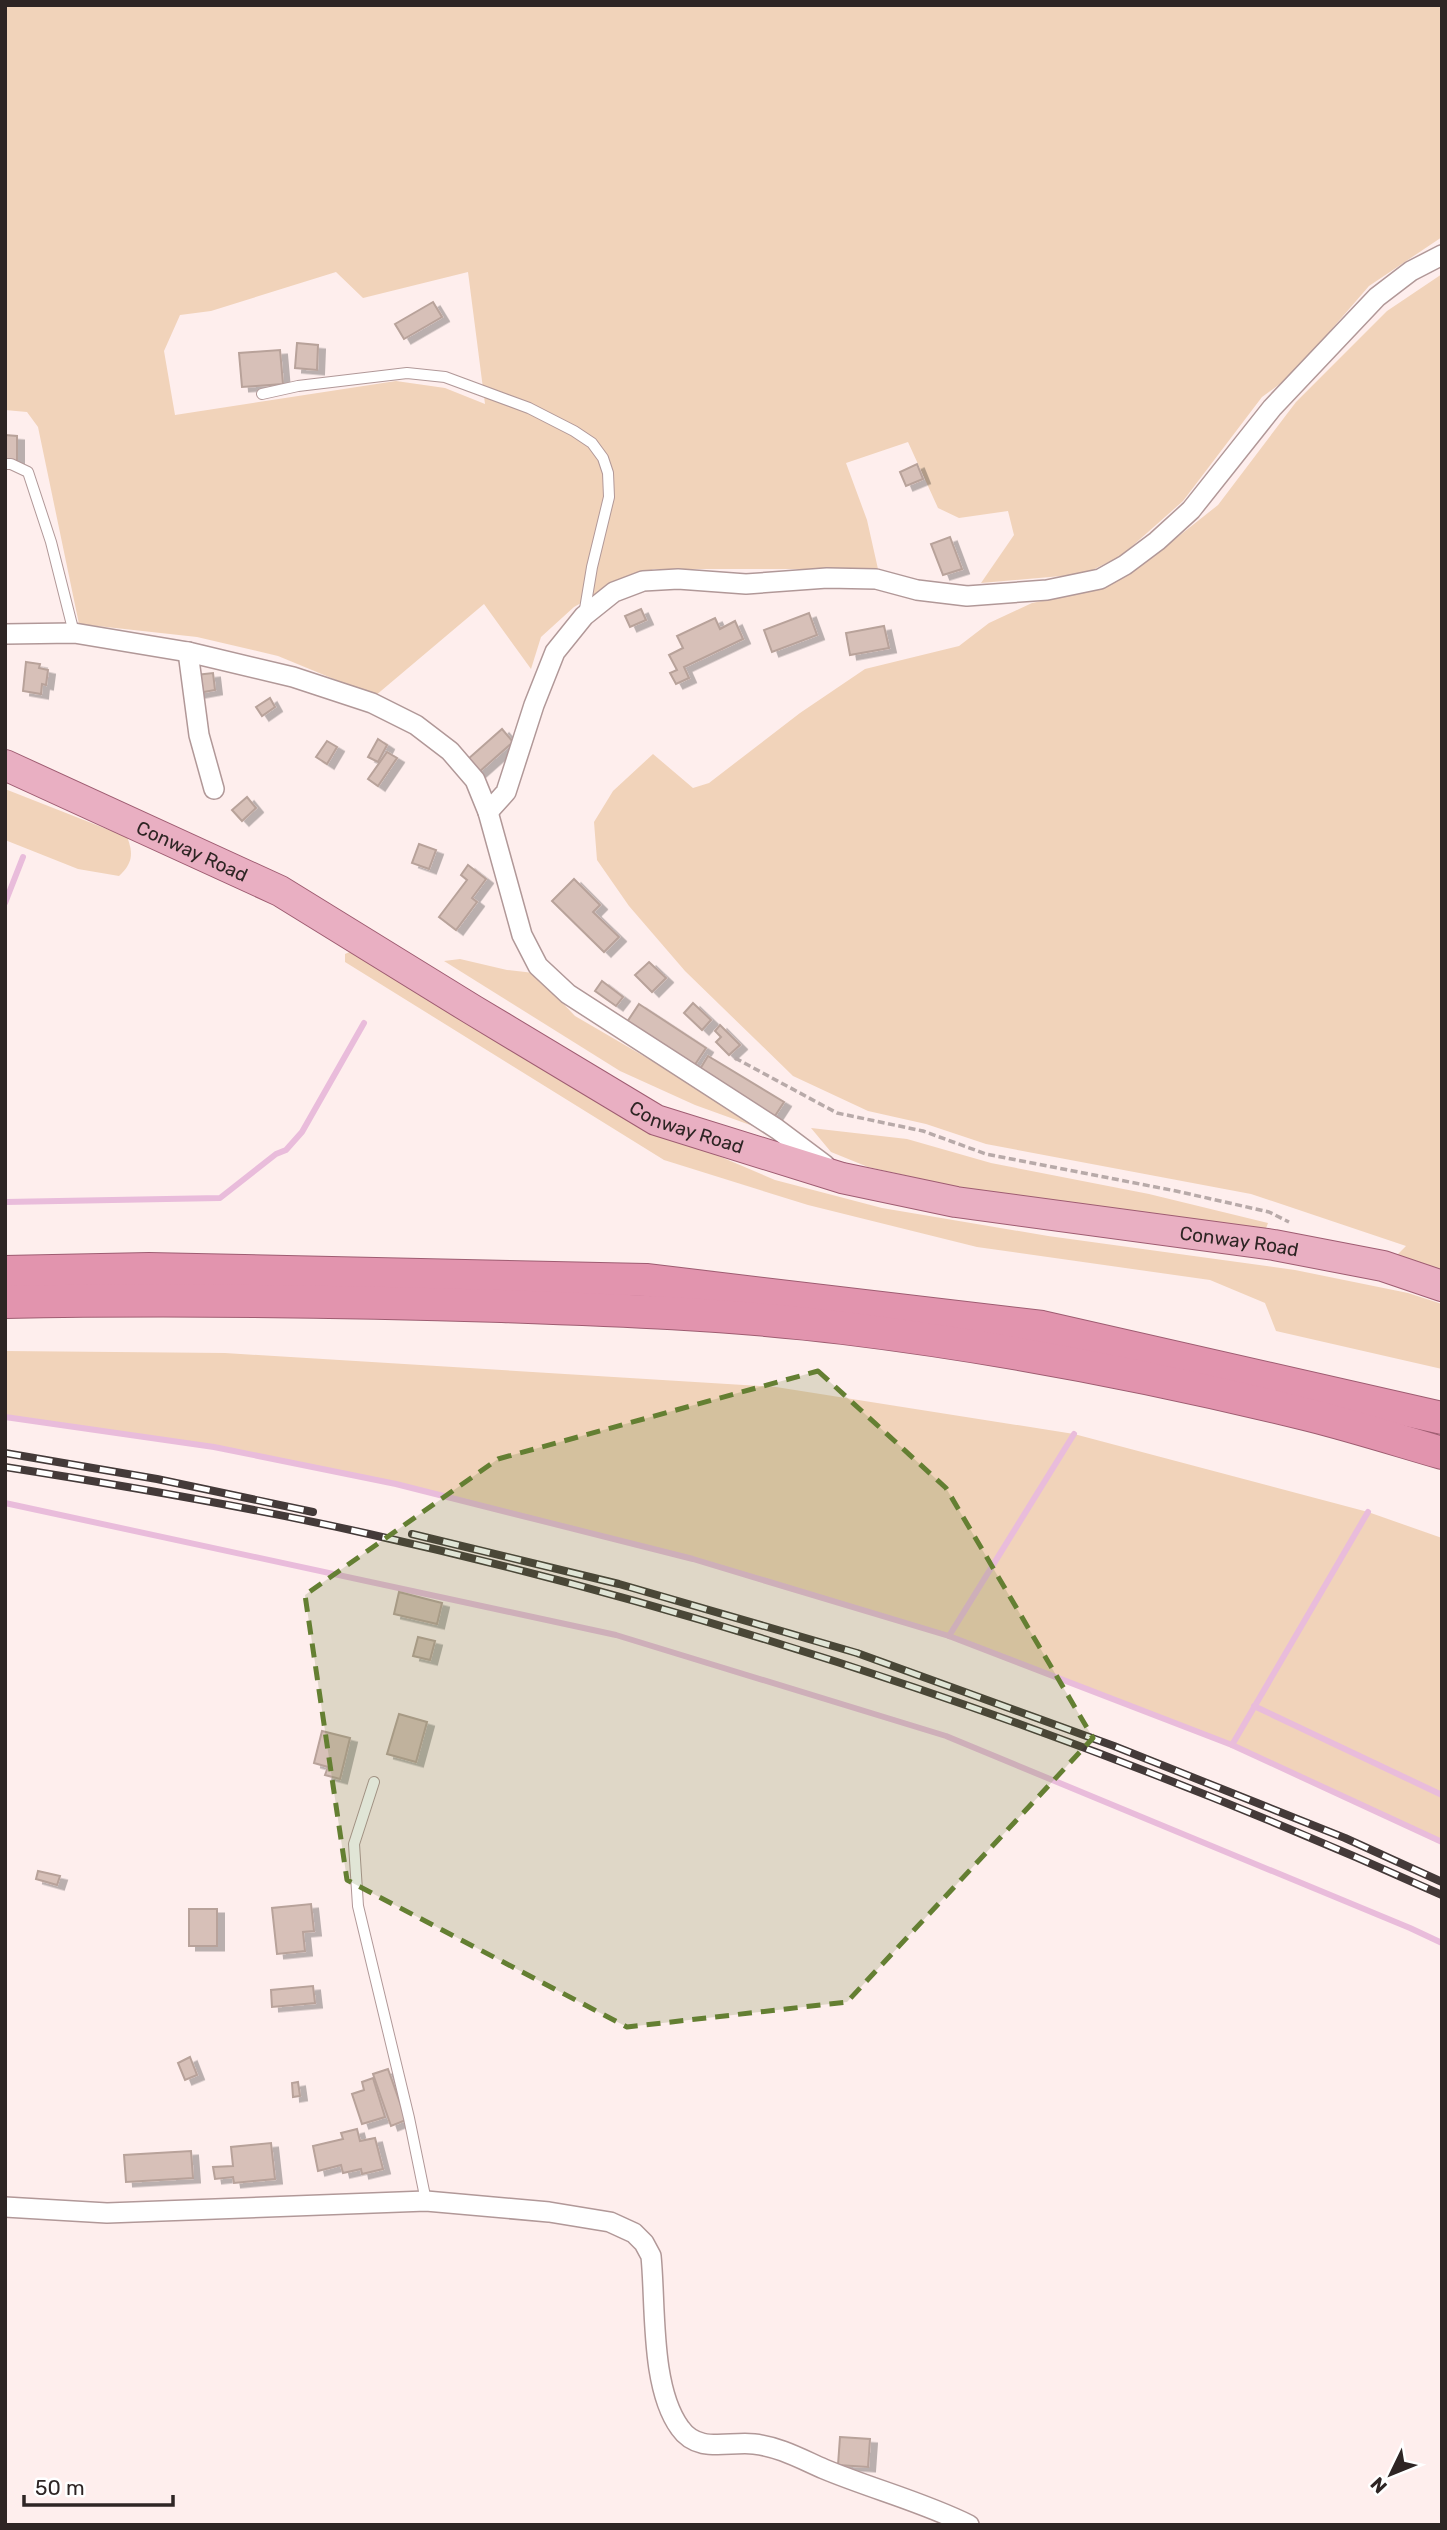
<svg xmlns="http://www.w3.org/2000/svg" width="1447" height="2530" viewBox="0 0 1447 2530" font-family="Rubik,sans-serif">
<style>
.green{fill:#f1d3ba;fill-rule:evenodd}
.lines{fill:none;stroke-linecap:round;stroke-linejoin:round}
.stream{stroke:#e9bcdb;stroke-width:6}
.building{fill:#d7c0b8;stroke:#b8a29a;stroke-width:2;filter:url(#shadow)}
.service-casing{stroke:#b19898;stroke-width:12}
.minor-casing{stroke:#b19898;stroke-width:22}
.primary-casing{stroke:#9e5c71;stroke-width:32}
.trunk-casing{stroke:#9e5c71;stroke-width:34}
.path{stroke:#b8aaa9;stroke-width:3.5;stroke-dasharray:7 3.5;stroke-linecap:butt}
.service{stroke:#fff;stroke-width:10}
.minor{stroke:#fff;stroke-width:19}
.primary{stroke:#e9afc2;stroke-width:30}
.trunk{stroke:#e294ae;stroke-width:32}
.rail-casing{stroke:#443a39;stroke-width:8}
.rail{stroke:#fff;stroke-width:5;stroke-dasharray:16;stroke-linecap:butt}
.marked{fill:#647f32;fill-opacity:0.2;stroke:#647f32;stroke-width:5;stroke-dasharray:14 9;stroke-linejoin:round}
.labels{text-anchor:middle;stroke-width:7;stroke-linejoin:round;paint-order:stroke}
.street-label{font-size:19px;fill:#2e2524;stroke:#fff}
</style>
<defs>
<filter id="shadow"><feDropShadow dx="7" dy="4.5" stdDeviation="0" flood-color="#0004"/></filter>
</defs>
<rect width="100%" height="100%" fill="#feeeed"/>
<!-- green -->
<g class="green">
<path d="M5 5H1442V237L1369 286 1292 375 1262 397 1183 501 1121 556 1084 574 981 583 1014 535 1008 511 959 518 938 508 908 442 846 463 867 520 878 569H654L618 582 574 607 541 637 531 669 484 604 375 696 278 656 197 637 79 624 38 427 27 412 5 410ZM336 272 363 298 468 272 485 404 445 388 396 381 175 415 164 351 180 315 211 311Z"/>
<path d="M1442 274V1274L1395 1257 1406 1246 1251 1194 986 1144 926 1124 868 1111 793 1076 685 971 629 906 597 860 594 822 613 791 653 754 693 788 709 783 800 713 865 669 959 646 989 623 1032 603 1096 590 1141 566 1218 505 1296 402 1387 311Z"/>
<path d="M5 789 127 837C134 854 132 864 119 876L78 869 5 840Z"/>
<path d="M352 951 653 1128 775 1180 882 1208 1048 1236 1295 1270 1408 1293 1442 1304V1369L1276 1331 1265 1303 1210 1280 977 1247 808 1205 664 1160 345 962V954Z"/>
<path d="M460 959 507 970 534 973 575 1016 714 1097 753 1126 695 1105 620 1071 444 961Z"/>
<path d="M811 1128 907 1139 991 1163 1149 1194 1268 1223 1265 1231 980 1192 868 1167 831 1152Z"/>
<path d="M5 1351 225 1353 776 1387 1074 1434 1368 1512 1442 1538V1840L1232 1745 949 1636 693 1559 396 1484 214 1447 5 1417Z"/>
</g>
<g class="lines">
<!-- stream -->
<g class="stream">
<path d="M5 903 23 857"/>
<path d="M5 1202 220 1198 276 1154 286 1150 302 1132 364 1023"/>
<path d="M5 1417 214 1447 396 1484 693 1559 949 1636 1232 1745 1442 1842"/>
<path d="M5 1503 616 1635 946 1736 1410 1928 1442 1943"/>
<path d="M949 1636 1074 1434"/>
<path d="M1254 1706 1442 1795"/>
<path d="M1232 1745 1368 1512"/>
</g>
</g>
<!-- building -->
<g class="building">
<path d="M433 302 442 317 404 339 395 324Z"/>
<path d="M297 343 318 345 317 370 295 368Z"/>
<path d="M280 350 283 384 242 387 239 353Z"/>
<path d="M5 435 17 436V463H5Z"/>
<path d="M917 464 923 479 906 486 900 472Z"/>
<path d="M950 537 962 569 943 575 931 544Z"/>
<path d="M641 609 646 620 630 627 625 616Z"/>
<path d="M809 613 817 635 772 652 764 630Z"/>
<path d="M715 618 720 629 735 621 743 639 684 667 689 678 676 684 670 673 677 670 669 655 683 648 677 636Z"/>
<path d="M884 626 889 648 850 655 846 633Z"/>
<path d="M26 662 40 664 39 668 48 670 46 685 42 684 41 694 23 691Z"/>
<path d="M213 673 215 690 198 693 196 675Z"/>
<path d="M270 698 275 707 262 716 256 707Z"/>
<path d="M502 729 513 742 479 772 468 759Z"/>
<path d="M378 739 387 745 378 762 368 757Z"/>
<path d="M327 741 337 747 327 764 316 757Z"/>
<path d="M387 752 397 758 378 786 368 779Z"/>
<path d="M247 797 256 808 242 821 232 810Z"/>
<path d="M419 844 436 850 429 869 412 863Z"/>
<path d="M468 865 486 879 472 898 477 902 456 930 439 917 467 880 461 875Z"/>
<path d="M574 879 600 905 593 912 619 937 604 952 552 901Z"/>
<path d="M649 962 666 978 652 992 635 975Z"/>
<path d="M602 981 623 997 616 1006 595 991Z"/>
<path d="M693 1003 711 1020 702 1030 684 1013Z"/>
<path d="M639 1004 706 1048 694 1066 627 1022Z"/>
<path d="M720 1025 740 1045 729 1055 716 1042 721 1037 715 1031Z"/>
<path d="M708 1056 784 1102 773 1119 697 1074Z"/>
<path d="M399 1592 442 1603 437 1624 394 1614Z"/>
<path d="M418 1637 435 1641 430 1660 413 1656Z"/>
<path d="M399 1714 427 1722 416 1762 387 1754Z"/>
<path d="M322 1731 350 1738 340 1779 325 1775 328 1767 314 1763Z"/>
<path d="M38 1871 60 1876 57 1885 36 1879Z"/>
<path d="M311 1904 314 1931 303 1932 305 1951 277 1954 272 1908Z"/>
<rect x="189" y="1909" width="28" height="37"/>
<path d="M313 1986 315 2003 272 2007 271 1990Z"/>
<path d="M190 2057 197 2075 185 2080 178 2063Z"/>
<path d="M388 2069 406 2120 391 2126 373 2074Z"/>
<path d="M373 2078 385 2117 362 2124 352 2094 364 2090 362 2082Z"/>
<path d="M298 2082 300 2096 293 2097 292 2083Z"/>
<path d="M357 2129 360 2141 375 2138 383 2169 362 2174 361 2169 343 2173 341 2165 318 2171 313 2146 343 2139 341 2133Z"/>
<path d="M271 2143 275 2179 234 2183 233 2177 215 2179 213 2167 233 2166 231 2147Z"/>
<path d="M191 2151 193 2178 126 2182 124 2155Z"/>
<path d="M840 2437 870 2439 868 2467 838 2465Z"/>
</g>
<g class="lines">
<!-- service casing -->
<g class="service-casing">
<g id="service">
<path d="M262 394 298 386 407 373 445 377 529 408 574 431 592 443 603 458 608 473 609 497 592 567 584 615"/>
<path d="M5 464H11L28 472 51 542 74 633"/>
<path d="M374 1782 354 1844 358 1906 409 2118 426 2201"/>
</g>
</g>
<!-- minor casing -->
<g class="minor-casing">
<g id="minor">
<path d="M5 634 74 633 188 652 293 677 372 703 416 725 450 751 475 780 488 812 522 935 538 966 568 994 777 1129 825 1165"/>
<path d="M188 652 199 735 214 789"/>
<path d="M488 812 506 792 534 705 555 652 584 616 614 592 643 581 678 579 746 584 827 578 876 579 917 590 967 596 1047 590 1100 579 1125 565 1157 541 1191 510 1272 408 1377 297 1411 271 1442 255"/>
<path d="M5 2207 107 2213 426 2201 549 2212 610 2222 634 2233 644 2243 651 2256C656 2305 650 2387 680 2428 698 2454 728 2441 754 2444 780 2447 801 2459 824 2469 872 2489 923 2502 969 2525"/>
</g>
</g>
<!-- primary casing -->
<g class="primary-casing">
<g id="primary">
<path id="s1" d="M5 765 280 891 473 1010 656 1120 842 1178 956 1202 1274 1245 1383 1266 1442 1286"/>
</g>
</g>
<!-- trunk casing -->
<g class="trunk-casing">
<g id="trunk">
<path d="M5 1272 149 1269 646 1280 1042 1327 1442 1418"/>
<path d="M5 1302C171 1299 336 1301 501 1306 615 1310 730 1314 843 1328 999 1347 1155 1377 1309 1415 1353 1426 1397 1440 1442 1453"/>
</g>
</g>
<!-- path -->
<path class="path" d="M735 1058 837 1113 923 1131 986 1154 1176 1191 1269 1212 1289 1222"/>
<!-- service -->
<use href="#service" class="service"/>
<!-- minor -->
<use href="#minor" class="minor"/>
<!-- primary -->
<use href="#primary" class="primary"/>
<!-- trunk -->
<use href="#trunk" class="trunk"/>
<!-- rail casing -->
<g class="rail-casing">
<g id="rail">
<path d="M5 1453 157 1479 313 1512"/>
<path d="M5 1467C127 1486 249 1507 369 1534 735 1616 1100 1741 1442 1895"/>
<path d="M412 1534 619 1584 857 1653 1114 1746 1345 1838 1442 1882"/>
</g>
</g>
<!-- rail -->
<use href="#rail" class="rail"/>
</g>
<!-- marked area -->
<path class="marked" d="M818 1371 946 1488 1093 1738 847 2002 627 2027 347 1880 305 1595 498 1459Z"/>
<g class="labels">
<!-- street labels -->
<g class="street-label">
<text dy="7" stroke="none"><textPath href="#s1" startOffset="206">Conway Road</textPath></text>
<text dy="7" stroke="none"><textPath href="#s1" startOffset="774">Conway Road</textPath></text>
<text dy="7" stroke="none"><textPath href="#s1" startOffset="1340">Conway Road</textPath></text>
</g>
</g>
<!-- border -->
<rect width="1447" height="2530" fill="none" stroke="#2e2524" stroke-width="14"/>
<!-- north arrow -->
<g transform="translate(1391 2474) rotate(227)" stroke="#ffffff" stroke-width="5" paint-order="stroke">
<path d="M0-5L12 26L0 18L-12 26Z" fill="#2e2524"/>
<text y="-10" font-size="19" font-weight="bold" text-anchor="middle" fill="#2e2524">N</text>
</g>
<!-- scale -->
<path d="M24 2495v10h149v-10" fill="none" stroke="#2e2524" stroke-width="3.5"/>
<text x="35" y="2495" font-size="21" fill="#2e2524" stroke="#ffffff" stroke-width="5" paint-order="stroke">50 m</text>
</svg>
